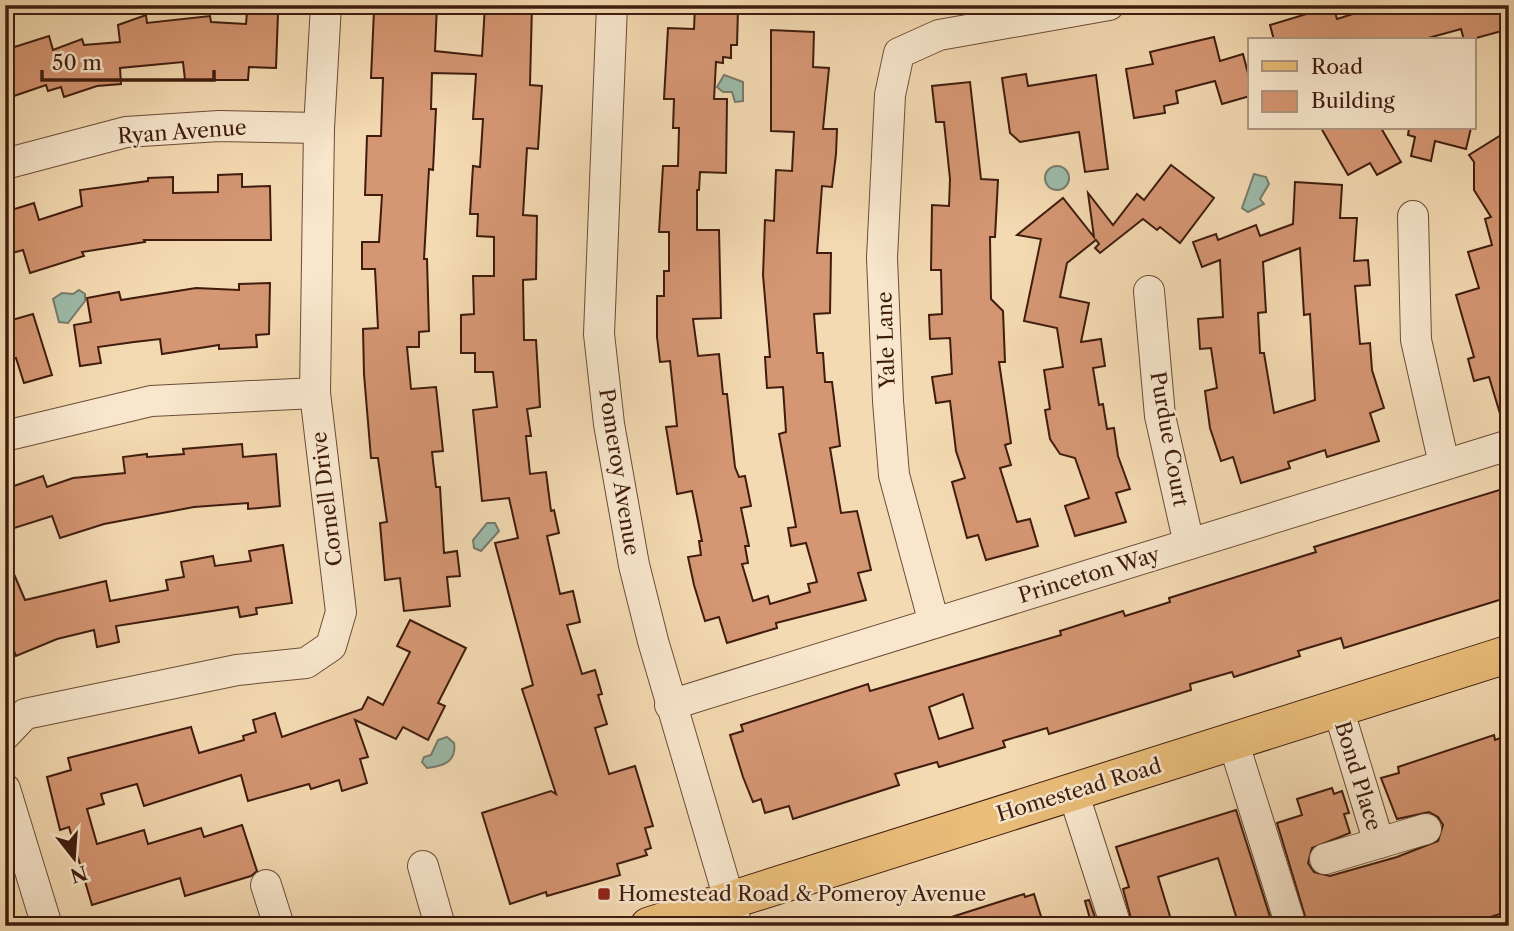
<svg xmlns="http://www.w3.org/2000/svg" width="1514" height="931" viewBox="0 0 1514 931" font-family="'Libre Caslon Text',serif">
<style>
.water{fill:#9cbbaa;stroke:#777b6c;stroke-width:2}
.building{fill:#d59673;stroke:#3f1c0e;stroke-width:2;fill-rule:evenodd}
.lines{fill:none;stroke-linecap:round;stroke-linejoin:round}
.minor-casing{stroke:#6c4c37;stroke-width:32}
.major-casing{stroke:#3f1c0e;stroke-width:39}
.minor{stroke:#f8e7cd;stroke-width:30}
.major{stroke:#eabd79;stroke-width:37}
.poi-dot{fill:#8f2418;stroke:#f8e7cd;stroke-width:2.5}
.labels{text-anchor:middle;stroke-width:5;stroke-linejoin:round;paint-order:stroke}
.street-label{font-size:21px;fill:#3f1c0e;stroke:#f8e7cd}
.poi-label{font-size:21px;fill:#3f1c0e;stroke:#f8e7cd;text-anchor:start}
</style>
<rect width="100%" height="100%" fill="#f4dab2"/>
<filter id="stains"><feTurbulence type="fractalNoise" baseFrequency=".00286" numOctaves="4"/><feColorMatrix values="0 0 0 0 .2 0 0 0 0 .09 0 0 0 0 .02 0 0 0 .5 -.17"/></filter>
<radialGradient id="worn" r=".72"><stop offset=".6" stop-color="#630" stop-opacity="0"/><stop offset="1" stop-color="#630" stop-opacity=".3"/></radialGradient>
<!-- water -->
<g class="water">
<path d="M724 75 743 82V101L735 102 732 92H723L717 87Z"/>
<circle cx="1057" cy="178" r="12"/>
<path d="M1254 174 1266 177 1269 184 1260 199 1264 204 1248 212 1242 208Z"/>
<path d="M79 290 85 294V301L68 323 59 322 53 299 62 293 73 294Z"/>
<path d="M487 523H495L499 531 481 551 474 548 473 540Z"/>
<path d="M447 737 454 743C457 762 443 766 427 768L422 762 424 757 431 755 438 740Z"/>
</g>
<!-- building -->
<g class="building">
<path d="M387 5H437L435 51 482 56 485 5H532L530 85 542 86 538 149 527 148 523 215 537 216 536 279 523 280 524 340H536L540 407 527 409 531 436H526L530 474 546 472 551 511 554 510 559 533 547 536 560 594 573 591 580 622 567 625 582 674 595 670 602 694 598 695 607 724 595 728 609 774 635 766 653 826 645 828 651 848 645 850 647 855 617 864 620 875 547 896 546 892 510 904 482 813 551 791 556 794 522 689 533 685 495 543 518 538 509 498 482 501 473 410 497 407 493 372H475V353H461V315L474 314 473 276H494V237L477 236 478 214H470L473 166 480 167 483 119H473L476 74 432 73 431 109H436L433 170 429 169 424 259H427L429 331 419 332V347H407L411 389 436 387 443 451 432 452 436 487H440L444 553 457 551 460 576 447 577 450 606 404 611 400 578 385 580 380 523 387 522 378 458H371L364 374 363 329 378 328 375 269H362V242H379L382 195H365L367 136H381L383 78H371L374 10 386 11Z"/>
<path d="M695 5 728 6 727 9H738L737 45H731V58L723 57V63L716 62 714 99H727L726 173 700 172 699 190H697V230H719L721 318 693 319 698 356 719 354 723 394H727L735 467 739 477 745 476 751 506 741 508 749 546H745L748 563 742 564 753 601 768 596 770 604 810 592 808 584 817 582 806 543 791 546 788 528 796 527 779 434 786 432 783 387 767 388 765 357H770L763 275 765 220 774 221 776 170 792 171 794 132 771 131V30L814 32 813 67 829 68 823 129H837L836 154 832 187 822 186 817 253H831L830 313 814 314 817 353H823L825 382H832L840 446 830 448 841 513 857 511 871 570 858 573 866 600 776 623 777 628 727 643 719 617 705 621 694 585 688 557 701 555 699 541H702L692 491 677 494 666 427 677 426 670 361 660 362 657 337V296H664V271H669V232H659L663 166H678L679 128H673L674 99H664L668 28 694 29Z"/>
<path d="M1382 5H1509V29L1469 40H1464L1461 29 1421 40H1274L1270 25 1333 6 1337 19Z"/>
<path d="M247 12 278 13 276 68 249 67 248 80H185L183 62 120 68 121 84 97 86 64 97 61 87 48 91 46 85 5 99V50L49 36 53 50 82 39 84 45 120 42 118 25 146 15 147 23 210 16 211 22 246 24Z"/>
<path d="M1214 37 1220 61 1243 54 1250 81V96L1222 104 1215 81 1176 91 1178 103 1164 106 1165 113 1134 118 1126 69 1153 64 1150 52Z"/>
<path d="M1026 74 1028 86 1096 75 1108 169 1085 172 1079 132 1020 142 1010 133 1002 78Z"/>
<path d="M970 82 981 179 998 180 995 237H990L991 299 1003 311 1005 362H999L1011 443 1005 445 1011 465 1000 468 1017 522 1030 519 1038 546 986 560 978 535 967 538 952 482 965 478 956 451 950 401 936 403 932 377 952 374 950 338 930 339 929 315 942 314 941 270H931L932 205 949 206 950 179 944 122H936L932 86Z"/>
<path d="M1321 128H1381L1401 162 1377 175 1370 163 1348 175Z"/>
<path d="M1409 128H1471L1466 149 1435 141 1431 161 1411 156 1415 137 1408 135Z"/>
<path d="M1509 130V427H1504L1489 377 1474 381 1468 359 1474 357 1456 295 1479 288 1468 252 1492 245 1485 219 1491 217 1474 190V162L1469 155Z"/>
<path d="M1171 165 1214 198 1180 243 1160 227 1157 230 1143 219 1100 253 1095 248 1099 244 1096 240 1067 263 1060 297 1089 303 1081 342 1101 339 1105 366 1093 368 1099 405 1103 404 1107 429 1114 428 1118 456 1130 489 1116 493 1126 522 1075 536 1065 506 1089 498 1075 458 1060 454 1050 439 1045 410 1050 409 1044 370 1063 367 1057 328 1024 321 1041 239 1017 235 1063 198 1094 237 1088 193 1113 225 1137 194 1144 200Z"/>
<path d="M242 174V187L270 186 271 240H144L145 242 82 252 84 256 30 273 23 250 5 255V212L34 203 39 220 82 206 80 190 148 181V178L173 177V193L218 192V175Z"/>
<path d="M1295 182 1342 185 1340 218H1357L1354 261 1368 260 1370 285 1355 286 1360 344 1370 343 1372 370 1384 408 1370 413 1379 441 1327 457 1325 450 1288 462 1290 468 1241 483 1233 457 1221 461 1210 428 1205 391 1217 388 1211 348 1200 349 1198 319 1223 317 1220 260 1202 267 1193 242 1216 234 1218 240 1256 225 1260 236 1293 224ZM1300 248 1304 315 1310 314 1315 400 1274 413 1264 353H1260L1258 313 1266 312 1263 262Z"/>
<path d="M270 283 269 334 256 335 257 347 219 349V345L162 354 160 339 134 342 98 347 101 363 80 366 74 325 91 322 87 298 119 292 121 300 196 288 239 290V284Z"/>
<path d="M33 314 52 375 24 383 16 358 5 361V322Z"/>
<path d="M242 444 243 457 276 454 280 506 248 509V503L194 507 104 524 60 538 52 516 5 531V489L43 476 47 487 73 478 125 473 123 457 147 454V457L184 454 183 449Z"/>
<path d="M1509 487V597L1344 648 1341 638 1298 651 1300 656 1234 677 1232 672 1190 684 1191 690 1049 734 1047 728 1003 741 1005 747 939 767 937 762 895 774 899 785 793 819 789 806 765 813 761 799 753 802 743 777 730 735 743 731 741 725 868 684 870 691 1061 635 1060 631 1123 611 1125 616 1170 602 1169 598 1316 552 1314 547ZM963 694 973 728 939 739 929 707Z"/>
<path d="M283 545 292 603 256 608 257 614 240 617 238 607 116 626 119 642 97 647 94 630 57 639 16 656 14 651 5 654V553L25 600 106 581 110 601 168 590 166 580 184 577 181 562 213 556 215 566 251 561 249 551Z"/>
<path d="M410 620 466 648 438 703 445 706 428 740 403 727 396 739 355 720 368 757 360 759 367 783 342 791 339 780 311 789 309 784 248 801 241 775 144 806 137 784 101 794 104 804 87 809 97 844 144 830 148 844 201 828 204 837 242 825 257 871 251 876 185 896 180 878 92 905 69 827 60 830 47 777 71 770 68 758 191 727 199 753 244 740 243 736 256 732 253 720 275 713 282 737 362 709 368 697 383 705 410 652 397 646Z"/>
<path d="M1494 735 1495 740 1509 735V911L1463 926H1308L1277 823 1302 815 1297 799 1332 788 1334 794 1342 791 1349 813 1344 814 1350 833 1312 848 1308 863 1314 872 1330 876 1397 857 1438 841 1443 825 1438 817 1429 812 1397 819 1381 778 1399 773 1398 767Z"/>
<path d="M1236 810 1273 926H1239L1218 858 1158 877 1173 926H1133L1123 889 1129 887 1116 847Z"/>
<path d="M1024 894 1025 897 1034 894 1044 926H940L939 921Z"/>
<path d="M1089 900 1098 926H1092L1085 901Z"/>
</g>
<g class="lines">
<!-- minor casing -->
<g class="minor-casing">
<g id="minor">
<path d="M612 5 599 334 609 424 634 565 653 641 737 926"/>
<path d="M5 164 126 132 219 126 319 128"/>
<path d="M1413 216 1416 340 1444 464"/>
<path d="M1149 291 1160 416 1189 544"/>
<path d="M5 436 151 401 315 393"/>
<path d="M934 623 894 475 888 401 882 258 890 95 899 53 939 35 1109 5"/>
<path d="M670 705 1509 445"/>
<path d="M1338 708 1379 843 1426 829"/>
<path d="M5 735 25 714 237 670 306 663 331 646 341 612 315 393 319 128 326 5"/>
<path d="M1233 741 1291 926"/>
<path d="M5 789 47 926"/>
<path d="M1073 792 1116 926"/>
<path d="M1325 859 1379 843"/>
<path d="M423 866 440 926"/>
<path d="M266 885 279 926"/>
</g>
</g>
<!-- major casing -->
<g class="major-casing">
<path id="major" d="M649 926 1509 654"/>
</g>
<!-- minor -->
<use href="#minor" class="minor"/>
<!-- major -->
<use href="#major" class="major"/>
</g>
<!-- markers -->
<rect class="poi-dot" x="597" y="887" width="14" height="14" rx="3.5"/>
<g class="labels">
<!-- street labels -->
<g class="street-label">
<text transform="translate(182 132) rotate(-4)" y="7">Ryan Avenue</text>
<text transform="translate(886 340) rotate(-92)" y="7">Yale Lane</text>
<text transform="translate(1169 439) rotate(80)" y="7">Purdue Court</text>
<text transform="translate(619 472) rotate(81)" y="7">Pomeroy Avenue</text>
<text transform="translate(327 499) rotate(-97)" y="7">Cornell Drive</text>
<text transform="translate(1089 575) rotate(-17)" y="7">Princeton Way</text>
<text transform="translate(1358 776) rotate(73)" y="7">Bond Place</text>
<text transform="translate(1079 790) rotate(-17)" y="7">Homestead Road</text>
</g>
<!-- poi labels -->
<g class="poi-label">
<text x="618" y="901">Homestead Road &amp; Pomeroy Avenue</text>
</g>
</g>
<!-- margin -->
<rect width="1514" height="931" fill="none" stroke="#f4dab2" stroke-width="28"/>
<rect x="7" y="7" width="1500" height="917" fill="none" stroke="#3f1c0e" stroke-width="3.5"/>
<rect x="14" y="14" width="1486" height="903" fill="none" stroke="#3f1c0e" stroke-width="2"/>
<!-- legend -->
<rect x="1248" y="38" width="228" height="91" fill="#f8e7cd" stroke="#ae9681" stroke-width="2"/>
<rect x="1262" y="61" width="35" height="10" fill="#eabd79" stroke="#ae9681" stroke-width="2"/>
<text x="1311" y="74" font-size="21" fill="#3f1c0e">Road</text>
<rect x="1262" y="91" width="35" height="21" fill="#d59673" stroke="#ae9681" stroke-width="2"/>
<text x="1311" y="108" font-size="21" fill="#3f1c0e">Building</text>
<!-- north arrow -->
<g transform="translate(74 858) rotate(163)" stroke="#f8e7cd" stroke-width="5" paint-order="stroke">
<path d="M0-5L12 26L0 18L-12 26Z" fill="#3f1c0e"/>
<text y="-10" font-size="19" font-weight="bold" text-anchor="middle" fill="#3f1c0e">N</text>
</g>
<!-- scale -->
<path d="M42 70v10h172v-10" fill="none" stroke="#3f1c0e" stroke-width="3.5"/>
<text x="52" y="70" font-size="21" fill="#3f1c0e" stroke="#f8e7cd" stroke-width="5" paint-order="stroke">50 m</text>
<rect width="100%" height="100%" filter="url(#stains)"/>
<rect width="100%" height="100%" fill="url(#worn)"/>
</svg>
